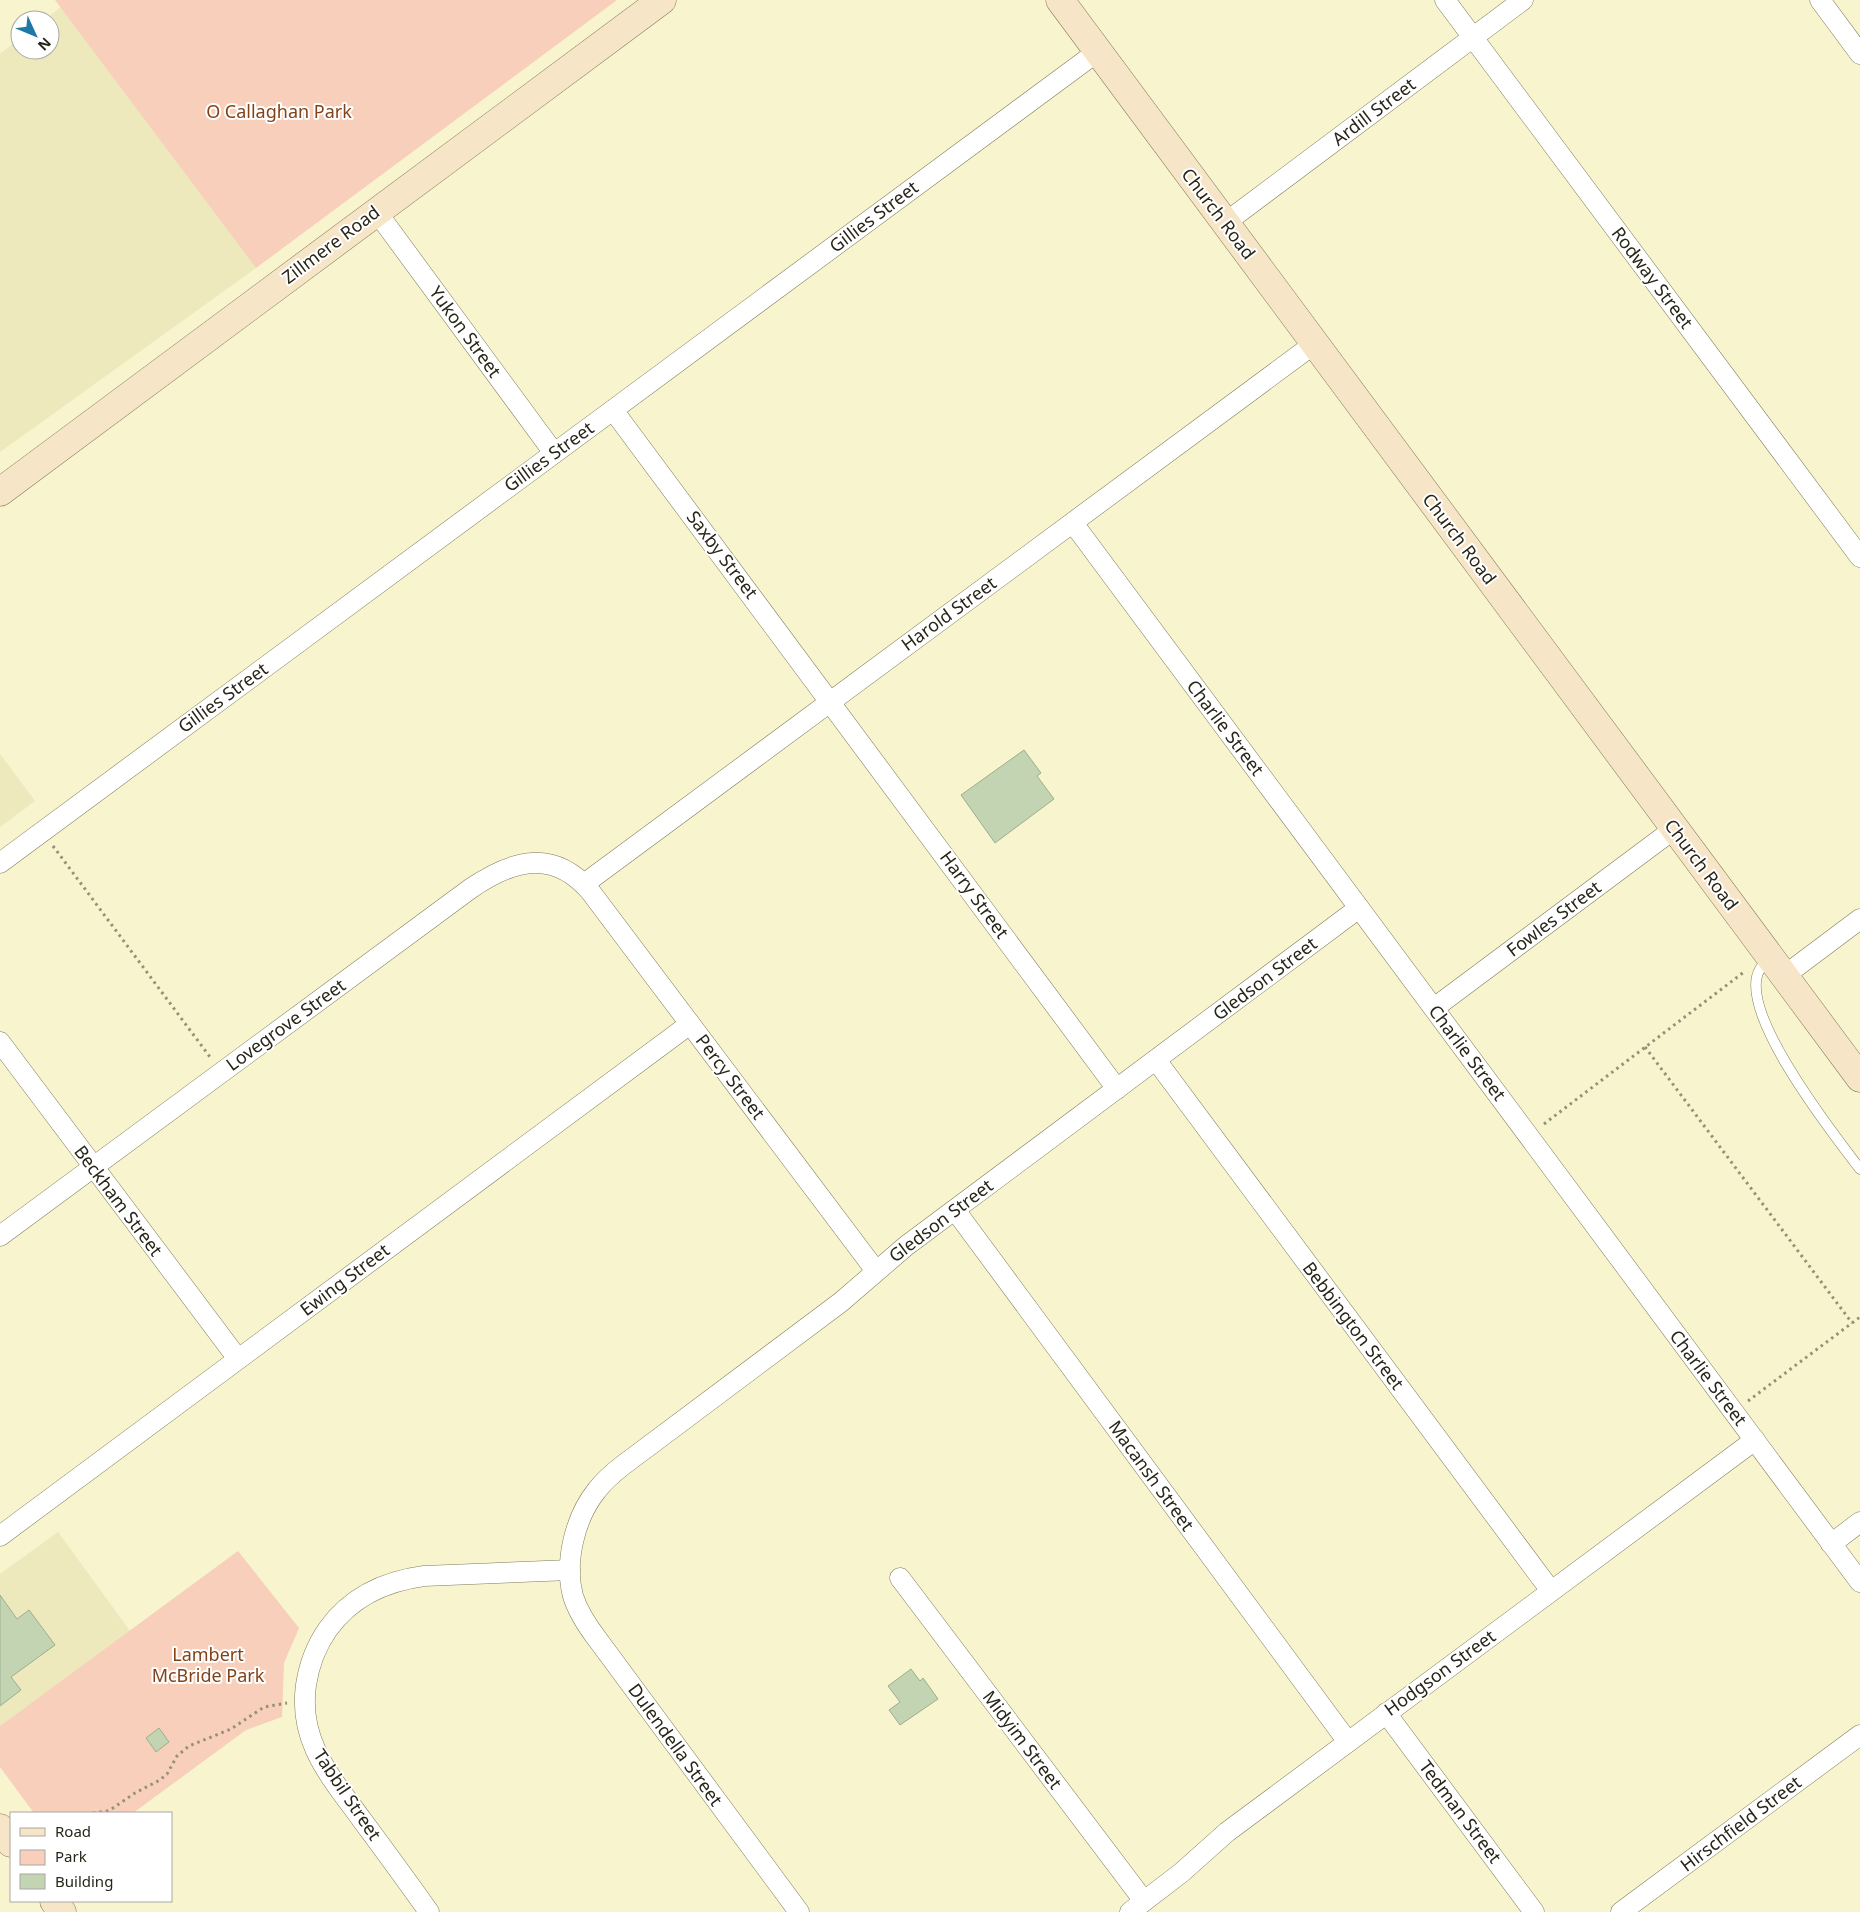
<svg xmlns="http://www.w3.org/2000/svg" width="1860" height="1912" viewBox="0 0 1860 1912" font-family="'Noto Sans',sans-serif">
<style>
.built{fill:#ede9bc}
.green{fill:#f7cfba}
.building{fill:#c3d4b3;stroke:#9dae8d}
.lines{fill:none;stroke-linecap:round;stroke-linejoin:round}
.lane-casing{stroke:#7f7b59;stroke-width:11}
.street-casing{stroke:#7f7b59;stroke-width:21}
.secondary-casing{stroke:#7f7b59;stroke-width:29}
.path{stroke:#949177;stroke-width:3;stroke-dasharray:2.5 4;stroke-linecap:butt}
.lane{stroke:#fff;stroke-width:10}
.street{stroke:#fff;stroke-width:20}
.secondary{stroke:#f7e5c7;stroke-width:28}
.labels{text-anchor:middle;stroke-width:4;stroke-linejoin:round;paint-order:stroke}
.park-label{font-size:18px;fill:#844218;stroke:#fff}
.street-label{font-size:18px;fill:#282618;stroke:#fff}
</style>
<rect width="100%" height="100%" fill="#f7f4ce"/>
<!-- built -->
<g class="built">
<path d="M61 7 256 268 0 452V54L20 38V50H50V20H44Z"/>
<path d="M0 754 35 801 0 827Z"/>
<path d="M58 1532 130 1631 0 1726V1574Z"/>
</g>
<!-- green -->
<g class="green">
<path d="M55 0H617L256 268Z"/>
<path d="M238 1551 299 1628 284 1663 282 1717 246 1730 133 1813H34L0 1767V1726Z"/>
</g>
<!-- building -->
<g class="building">
<path d="M1024 750 1041 773 1037 776 1054 799 995 843 961 795Z"/>
<path d="M0 1595 17 1619 29 1610 55 1645 11 1677 21 1690 0 1706Z"/>
<path d="M911 1669 920 1681 923 1678 938 1699 900 1725 889 1710 900 1702 888 1686Z"/>
<path d="M159 1728 169 1742 156 1752 146 1738Z"/>
</g>
<g class="lines">
<!-- lane casing -->
<g class="lane-casing">
<path id="lane" d="M1772 959C1768 962 1762 965 1760 969 1735 1010 1834 1135 1860 1169"/>
</g>
<!-- street casing -->
<g class="street-casing">
<g id="street">
<path d="M1445 0 1860 557"/>
<path d="M1820 0 1860 54"/>
<path d="M376 211 554 453"/>
<path d="M1225 223 1523 0"/>
<path d="M613 410 1117 1089"/>
<path d="M1073 523 1860 1582"/>
<path d="M0 863 1097 52"/>
<path d="M584 884 1314 344"/>
<path d="M1784 976 1860 919"/>
<path d="M1434 1008 1674 829"/>
<path d="M0 1042 238 1359"/>
<path d="M1156 1060 1551 1591"/>
<path d="M955 1210 1348 1742"/>
<path d="M0 1236 470 889C512 860 553 848 590 891L876 1271"/>
<path d="M0 1536 690 1024"/>
<path d="M1831 1544 1860 1522"/>
<path d="M900 1578 1144 1901"/>
<path d="M1386 1713 1534 1912"/>
<path d="M429 1912C407 1881 385 1851 362 1820 331 1777 298 1742 306 1685 309 1665 316 1646 328 1629 351 1597 386 1581 424 1576L570 1570"/>
<path d="M799 1912 598 1640C588 1627 578 1612 573 1596 564 1562 575 1517 597 1490 604 1481 613 1473 622 1466L841 1302 906 1246 1359 908"/>
<path d="M1130 1912 1181 1873 1227 1832 1755 1440"/>
<path d="M1621 1912 1860 1735"/>
</g>
</g>
<!-- secondary casing -->
<g class="secondary-casing">
<g id="secondary">
<path d="M1060 0 1860 1078"/>
<path d="M0 492 662 0"/>
<path d="M0 1828 11 1843"/>
<path d="M54 1901 62 1912"/>
</g>
</g>
<!-- path -->
<g class="path">
<path d="M53 846 210 1057"/>
<path d="M1645 1047 1852 1323"/>
<path d="M1544 1124 1744 972"/>
<path d="M1748 1401 1860 1317"/>
<path d="M93 1813 107 1811 113 1808 135 1793 160 1780 167 1774 177 1756 189 1746 231 1729 264 1707 287 1703"/>
</g>
<!-- lane -->
<use href="#lane" class="lane"/>
<!-- street -->
<use href="#street" class="street"/>
<!-- secondary -->
<use href="#secondary" class="secondary"/>
</g>
<g class="labels">
<!-- park labels -->
<g class="park-label">
<text x="279" y="118">O Callaghan Park</text>
<text x="208" y="1661">Lambert<tspan x="208" dy="21">McBride Park</tspan></text>
</g>
<!-- street labels -->
<g class="street-label">
<text transform="translate(1374 112) rotate(-37)" y="6">Ardill Street</text>
<text transform="translate(1218 214) rotate(53)" y="6">Church Road</text>
<text transform="translate(874 217) rotate(-37)" y="6">Gillies Street</text>
<text transform="translate(331 245) rotate(-37)" y="6">Zillmere Road</text>
<text transform="translate(1652 278) rotate(53)" y="6">Rodway Street</text>
<text transform="translate(465 332) rotate(54)" y="6">Yukon Street</text>
<text transform="translate(549 457) rotate(-36)" y="6">Gillies Street</text>
<text transform="translate(1459 539) rotate(53)" y="6">Church Road</text>
<text transform="translate(722 555) rotate(53)" y="6">Saxby Street</text>
<text transform="translate(949 614) rotate(-36)" y="6">Harold Street</text>
<text transform="translate(223 698) rotate(-36)" y="6">Gillies Street</text>
<text transform="translate(1225 728) rotate(53)" y="6">Charlie Street</text>
<text transform="translate(1701 865) rotate(53)" y="6">Church Road</text>
<text transform="translate(974 895) rotate(54)" y="6">Harry Street</text>
<text transform="translate(1554 919) rotate(-37)" y="6">Fowles Street</text>
<text transform="translate(1265 979) rotate(-37)" y="6">Gledson Street</text>
<text transform="translate(286 1025) rotate(-36)" y="6">Lovegrove Street</text>
<text transform="translate(1467 1053) rotate(53)" y="6">Charlie Street</text>
<text transform="translate(730 1077) rotate(53)" y="6">Percy Street</text>
<text transform="translate(118 1201) rotate(53)" y="6">Beckham Street</text>
<text transform="translate(941 1221) rotate(-37)" y="6">Gledson Street</text>
<text transform="translate(345 1280) rotate(-37)" y="6">Ewing Street</text>
<text transform="translate(1353 1326) rotate(53)" y="6">Bebbington Street</text>
<text transform="translate(1708 1378) rotate(53)" y="6">Charlie Street</text>
<text transform="translate(1151 1476) rotate(54)" y="6">Macansh Street</text>
<text transform="translate(1440 1673) rotate(-36)" y="6">Hodgson Street</text>
<text transform="translate(1022 1740) rotate(53)" y="6">Midyim Street</text>
<text transform="translate(675 1745) rotate(54)" y="6">Dulendella Street</text>
<text transform="translate(347 1795) rotate(56)" y="6">Tabbil Street</text>
<text transform="translate(1460 1812) rotate(53)" y="6">Tedman Street</text>
<text transform="translate(1741 1824) rotate(-37)" y="6">Hirschfield Street</text>
</g>
</g>
<!-- legend -->
<rect x="10" y="1812" width="162" height="90" fill="#ffffff" stroke="#a9a8a3"/>
<rect x="20" y="1828" width="25" height="8" fill="#f7e5c7" stroke="#a9a8a3"/>
<text x="55" y="1837" font-size="15" fill="#282618">Road</text>
<rect x="20" y="1850" width="25" height="15" fill="#f7cfba" stroke="#a9a8a3"/>
<text x="55" y="1862" font-size="15" fill="#282618">Park</text>
<rect x="20" y="1874" width="25" height="15" fill="#c3d4b3" stroke="#a9a8a3"/>
<text x="55" y="1887" font-size="15" fill="#282618">Building</text>
<!-- north arrow -->
<g transform="translate(35 35) rotate(134)"><circle r="24" fill="#ffffff" stroke="#a9a8a3"/>
<path d="M0-4L9 19L0 12L-9 19Z" fill="#1d78a6"/>
<text y="-8" font-size="14" font-weight="bold" text-anchor="middle" fill="#282618">N</text>
</g>
</svg>
